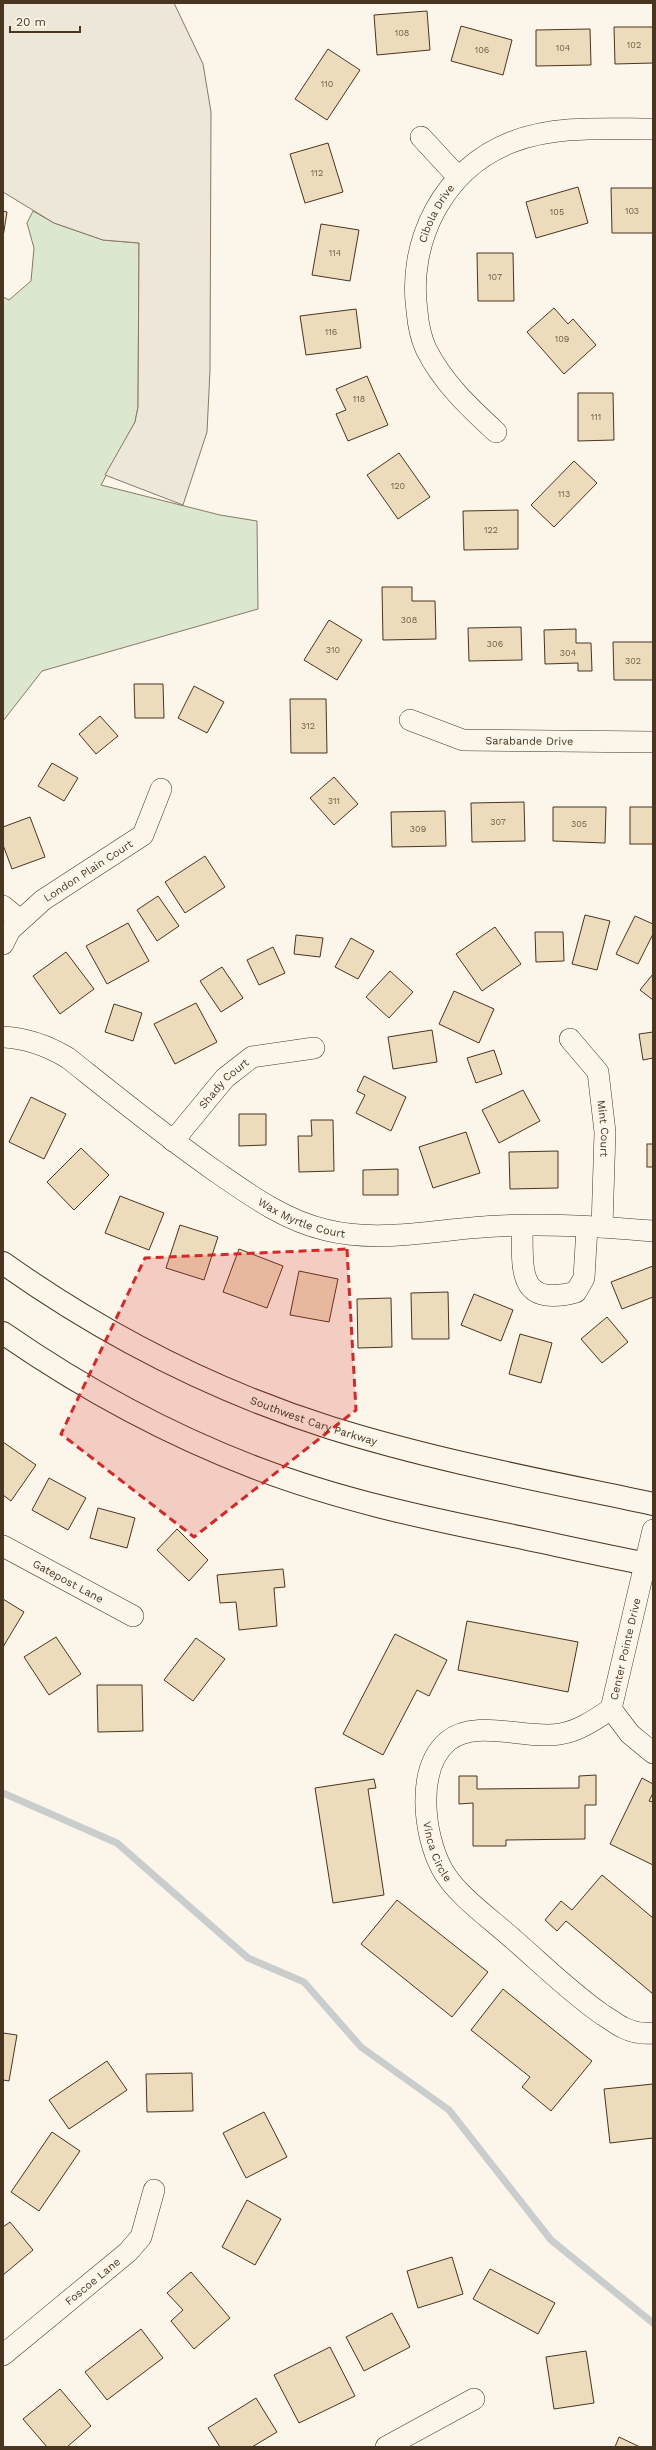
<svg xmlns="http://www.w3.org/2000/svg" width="656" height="2450" viewBox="0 0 656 2450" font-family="'Work Sans',sans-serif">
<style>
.green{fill:#dce7d0;stroke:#887966}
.parking{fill:#ede7d9;stroke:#887966}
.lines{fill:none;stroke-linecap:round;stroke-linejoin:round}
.stream{stroke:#c9cecd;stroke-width:7}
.building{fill:#ecdcbc;stroke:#4a3520}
.minor-casing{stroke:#4a3520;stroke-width:22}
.primary-casing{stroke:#4a3520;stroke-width:24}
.minor{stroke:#fbf6e9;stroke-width:21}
.primary{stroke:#fbf6e9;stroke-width:22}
.marked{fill:#d62828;fill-opacity:0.2;stroke:#d62828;stroke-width:3;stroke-dasharray:8 5;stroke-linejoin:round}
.labels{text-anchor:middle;stroke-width:3;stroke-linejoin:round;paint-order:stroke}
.number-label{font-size:9px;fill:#725f47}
.street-label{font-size:11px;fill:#4a3520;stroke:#fbf6e9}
</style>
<rect width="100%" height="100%" fill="#fbf6e9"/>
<!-- green -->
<path class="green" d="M33 211 54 223 103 240 139 243 138 407 135 422 101 485 220 515 257 521 258 609 42 671 3 721V297L9 300 31 281 34 248 27 223Z"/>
<!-- parking -->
<path class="parking" d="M3 3H174L203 64 211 112 210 370 207 432 183 505 105 475 135 422 138 407 139 243 103 240 54 223 3 192Z"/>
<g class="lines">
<!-- stream -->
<path class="stream" d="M3 1793 117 1843 248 1958 304 1982 361 2047 449 2110 551 2240 653 2323"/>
</g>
<!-- building -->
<g class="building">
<path d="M427 11 430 50 377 55 374 15Z"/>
<path d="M461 26 512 40 503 75 451 61Z"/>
<path d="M614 27H653V63L615 64Z"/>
<path d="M590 29 591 65 536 66V30Z"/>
<path d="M328 49 360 70 327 120 295 99Z"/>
<path d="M328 143 343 192 305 203 290 154Z"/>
<path d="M578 187 588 223 536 238 526 202Z"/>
<path d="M611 188H653V233H612Z"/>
<path d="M3 211 7 212 3 237Z"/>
<path d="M321 224 359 230 350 281 312 275Z"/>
<path d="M477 253H513L514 301H478Z"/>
<path d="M554 308 568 324 573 319 596 345 564 374 527 332Z"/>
<path d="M356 309 361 348 306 355 300 316Z"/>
<path d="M367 376 388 425 348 441 336 414 346 410 336 389Z"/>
<path d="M578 393H613L614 440 578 441Z"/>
<path d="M399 453 430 497 398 519 367 475Z"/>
<path d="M574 461 597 483 554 527 531 505Z"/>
<path d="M518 510V549L464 550 463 511Z"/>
<path d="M382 587H412V601H435L436 639 383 640Z"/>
<path d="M329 620 362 640 337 680 304 660Z"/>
<path d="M521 627 522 660 469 661 468 628Z"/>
<path d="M576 629V643H591L592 671H578V663L545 664 544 630Z"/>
<path d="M613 642H653V680H614Z"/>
<path d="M134 684H163L164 718H135Z"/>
<path d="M194 686 224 702 207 733 178 718Z"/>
<path d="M290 699H326L327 753H291Z"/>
<path d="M100 716 118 736 96 754 79 734Z"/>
<path d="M52 763 78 778 64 801 38 786Z"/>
<path d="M334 777 358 804 334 825 310 798Z"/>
<path d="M524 802 525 841 472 842 471 803Z"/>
<path d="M553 807H606L605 843 553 841Z"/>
<rect x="630" y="807" width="23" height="37"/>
<path d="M445 811 446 846 392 847 391 812Z"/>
<path d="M30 817 45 857 12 869 3 845V827Z"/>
<path d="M205 856 225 887 185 913 165 882Z"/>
<path d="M158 896 179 926 157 941 137 910Z"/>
<path d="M585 915 610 921 597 970 572 964Z"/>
<path d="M635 916 653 924V934L638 964 616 954Z"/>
<path d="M128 923 149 961 107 984 86 946Z"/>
<path d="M495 927 521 964 482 991 456 954Z"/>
<path d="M535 932H563L564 961 536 962Z"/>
<path d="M296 935 323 938 320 957 294 954Z"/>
<path d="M351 938 374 951 358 979 335 967Z"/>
<path d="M273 947 285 973 259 985 247 960Z"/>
<path d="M66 952 94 989 60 1014 33 976Z"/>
<path d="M222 967 243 998 221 1012 200 981Z"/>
<path d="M390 971 413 992 389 1018 366 997Z"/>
<path d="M653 974V1000L640 990Z"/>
<path d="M454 991 494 1009 479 1043 439 1024Z"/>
<path d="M196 1003 217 1042 175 1064 154 1024Z"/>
<path d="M114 1004 142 1013 133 1041 105 1032Z"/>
<path d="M432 1030 437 1062 393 1069 388 1037Z"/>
<path d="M653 1032V1058L643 1060 639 1034Z"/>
<path d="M494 1050 502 1074 476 1083 467 1058Z"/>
<path d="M364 1076 406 1097 391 1131 356 1113 365 1095 357 1091Z"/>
<path d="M523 1090 540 1121 499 1143 482 1110Z"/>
<path d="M31 1097 66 1114 44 1159 9 1142Z"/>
<path d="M239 1114H266V1145L239 1146Z"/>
<path d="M311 1120H333L334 1171 299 1172 298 1136H312Z"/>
<path d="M466 1132 480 1173 433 1188 419 1147Z"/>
<rect x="647" y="1144" width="6" height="23"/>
<path d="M81 1148 109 1175 74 1210 47 1182Z"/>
<path d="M558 1151V1188L510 1189 509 1152Z"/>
<path d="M398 1169V1195H363V1170Z"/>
<path d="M120 1196 164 1213 149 1250 105 1233Z"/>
<path d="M180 1225 218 1237 204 1280 166 1268Z"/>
<path d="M239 1249 283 1266 267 1308 223 1292Z"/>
<path d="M653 1266V1297L622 1309 611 1282Z"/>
<path d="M299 1271 338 1279 329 1322 290 1315Z"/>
<path d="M448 1292 449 1339H412L411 1293Z"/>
<path d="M474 1294 513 1310 501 1341 461 1325Z"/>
<path d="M391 1298 392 1347 358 1348 357 1299Z"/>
<path d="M607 1317 628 1342 602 1363 581 1339Z"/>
<path d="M520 1334 552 1343 541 1383 509 1374Z"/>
<path d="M3 1442 36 1465 11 1501 3 1495Z"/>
<path d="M49 1478 86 1498 68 1530 32 1510Z"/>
<path d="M98 1508 135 1518 127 1548 90 1538Z"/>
<path d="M177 1529 208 1560 189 1581 157 1550Z"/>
<path d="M283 1569 285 1587 274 1588 277 1626 239 1630 236 1602 220 1603 217 1575Z"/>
<path d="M3 1599 24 1612 3 1647Z"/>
<path d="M467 1621 578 1642 568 1692 458 1670Z"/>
<path d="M395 1634 447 1660 429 1696 417 1690 383 1755 343 1734Z"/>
<path d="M56 1637 81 1674 49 1695 24 1657Z"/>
<path d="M196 1638 225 1659 193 1701 164 1680Z"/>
<path d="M97 1685H142L143 1731 98 1732Z"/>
<path d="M596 1775V1805H585V1839L506 1840V1846H473V1803L459 1804V1776H477V1789L579 1788V1776Z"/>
<path d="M642 1778 653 1784V1793L649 1801 653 1802V1865L610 1844Z"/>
<path d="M374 1779 376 1788 368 1789 384 1895 333 1903 315 1788Z"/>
<path d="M602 1875 653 1918V1994L566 1921 557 1931 545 1920 561 1901 572 1910Z"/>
<path d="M397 1900 488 1972 452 2017 361 1944Z"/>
<path d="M503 1989 592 2061 551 2111 522 2087 530 2077 471 2030Z"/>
<path d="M3 2033 17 2035 9 2081 3 2080Z"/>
<path d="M107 2061 127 2090 69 2129 49 2100Z"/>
<path d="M192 2073 193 2111 147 2112 146 2074Z"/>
<path d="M653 2084V2138L610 2143 604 2089Z"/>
<path d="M264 2112 287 2157 246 2178 223 2133Z"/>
<path d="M52 2132 80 2151 39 2211 11 2192Z"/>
<path d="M247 2200 281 2219 255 2265 222 2247Z"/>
<path d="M10 2222 33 2250 3 2275V2227Z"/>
<path d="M452 2257 463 2294 418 2308 407 2271Z"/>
<path d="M490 2269 555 2303 538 2334 473 2299Z"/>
<path d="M191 2272 230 2318 194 2349 171 2321 183 2310 167 2293Z"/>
<path d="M392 2313 410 2347 364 2371 346 2337Z"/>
<path d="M141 2329 163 2358 107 2400 85 2372Z"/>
<path d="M330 2347 355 2396 299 2423 274 2375Z"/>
<path d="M586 2351 594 2403 554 2409 546 2357Z"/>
<path d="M60 2389 91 2426 67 2447H47L23 2419Z"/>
<path d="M256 2398 277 2432 252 2447H220L208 2428Z"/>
<path d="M619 2437 640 2447H615Z"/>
</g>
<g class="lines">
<!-- minor casing -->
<g class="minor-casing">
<g id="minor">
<path d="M421 137 458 177"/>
<path id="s1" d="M496 432C469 407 443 383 426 349 421 338 418 323 417 311 407 241 444 168 512 142 556 125 606 129 653 129"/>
<path id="s2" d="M410 720 463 740 653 742"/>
<path d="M3 906 20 920"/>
<path id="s3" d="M3 944 10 930 43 900 143 835 161 789"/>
<path id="s4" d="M3 1037C26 1038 48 1046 68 1058 117 1097 166 1137 218 1173 251 1196 286 1221 326 1230 382 1244 442 1228 499 1226 550 1223 602 1227 653 1231"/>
<path id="s5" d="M570 1039 598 1072 605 1132 602 1227"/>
<path id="s6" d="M173 1141 225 1078 252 1057 314 1048"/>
<path d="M522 1226C523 1268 516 1308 576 1292L584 1278 587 1227"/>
<path d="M653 1530 611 1709 630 1734 653 1753"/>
<path id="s7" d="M3 1546 133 1616"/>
<path id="s8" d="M611 1709C596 1719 579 1731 560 1734 527 1740 475 1718 448 1741 415 1769 424 1836 442 1869 456 1895 491 1919 513 1939 543 1965 571 1993 603 2015 610 2019 617 2025 624 2028 632 2032 643 2034 653 2033"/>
<path id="s9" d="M3 2355 128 2252 141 2237 154 2190"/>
<path d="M386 2447 474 2399"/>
</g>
</g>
<!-- primary casing -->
<g class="primary-casing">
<g id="primary">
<path id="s10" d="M3 1263C103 1334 214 1391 331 1428 437 1461 545 1481 653 1504"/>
<path d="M3 1333C81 1387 167 1434 256 1468 337 1499 424 1518 509 1535 557 1545 605 1556 653 1565"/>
</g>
</g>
<!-- minor -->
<use href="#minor" class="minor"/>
<!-- primary -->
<use href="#primary" class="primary"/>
</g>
<!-- marked area -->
<path class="marked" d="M347 1249 356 1410 194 1537 61 1434 145 1258Z"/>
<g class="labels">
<!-- number labels -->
<g class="number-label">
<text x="402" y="36">108</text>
<text x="634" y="48">102</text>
<text x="563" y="51">104</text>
<text x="482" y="53">106</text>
<text x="327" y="87">110</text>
<text x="317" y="176">112</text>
<text x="632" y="214">103</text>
<text x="557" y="215">105</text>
<text x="335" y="256">114</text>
<text x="495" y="280">107</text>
<text x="331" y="335">116</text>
<text x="562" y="342">109</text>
<text x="359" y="402">118</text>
<text x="596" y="420">111</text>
<text x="398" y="489">120</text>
<text x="564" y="497">113</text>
<text x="491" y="533">122</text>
<text x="409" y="623">308</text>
<text x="495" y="647">306</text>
<text x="333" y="653">310</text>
<text x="568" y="656">304</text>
<text x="633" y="664">302</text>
<text x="308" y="729">312</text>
<text x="334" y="804">311</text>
<text x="498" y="825">307</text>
<text x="579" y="827">305</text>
<text x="418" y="832">309</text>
</g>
<!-- street labels -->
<g class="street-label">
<text dy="4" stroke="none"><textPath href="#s1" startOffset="250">Cibola Drive</textPath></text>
<text dy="4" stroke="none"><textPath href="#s2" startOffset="123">Sarabande Drive</textPath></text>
<text dy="4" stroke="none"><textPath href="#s3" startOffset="114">London Plain Court</textPath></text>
<text dy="4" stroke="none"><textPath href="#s6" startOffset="77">Shady Court</textPath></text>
<text dy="4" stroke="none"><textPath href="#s5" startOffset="100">Mint Court</textPath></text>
<text dy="4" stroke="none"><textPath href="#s4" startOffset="354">Wax Myrtle Court</textPath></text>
<text dy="4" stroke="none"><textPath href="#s10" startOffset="350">Southwest Cary Parkway</textPath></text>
<text dy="4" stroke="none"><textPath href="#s7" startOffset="74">Gatepost Lane</textPath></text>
<text transform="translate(625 1649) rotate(-77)" y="4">Center Pointe Drive</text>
<text dy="4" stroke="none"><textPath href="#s8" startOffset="290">Vinca Circle</textPath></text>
<text dy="4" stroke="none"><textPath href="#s9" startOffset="116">Foscoe Lane</textPath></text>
</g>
</g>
<!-- border -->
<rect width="656" height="2450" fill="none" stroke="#4a3520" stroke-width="8"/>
<!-- scale -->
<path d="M10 26v6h70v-6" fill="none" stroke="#4a3520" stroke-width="2"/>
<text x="16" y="26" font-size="12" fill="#4a3520" stroke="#fbf6e9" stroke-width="3" paint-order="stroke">20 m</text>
</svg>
